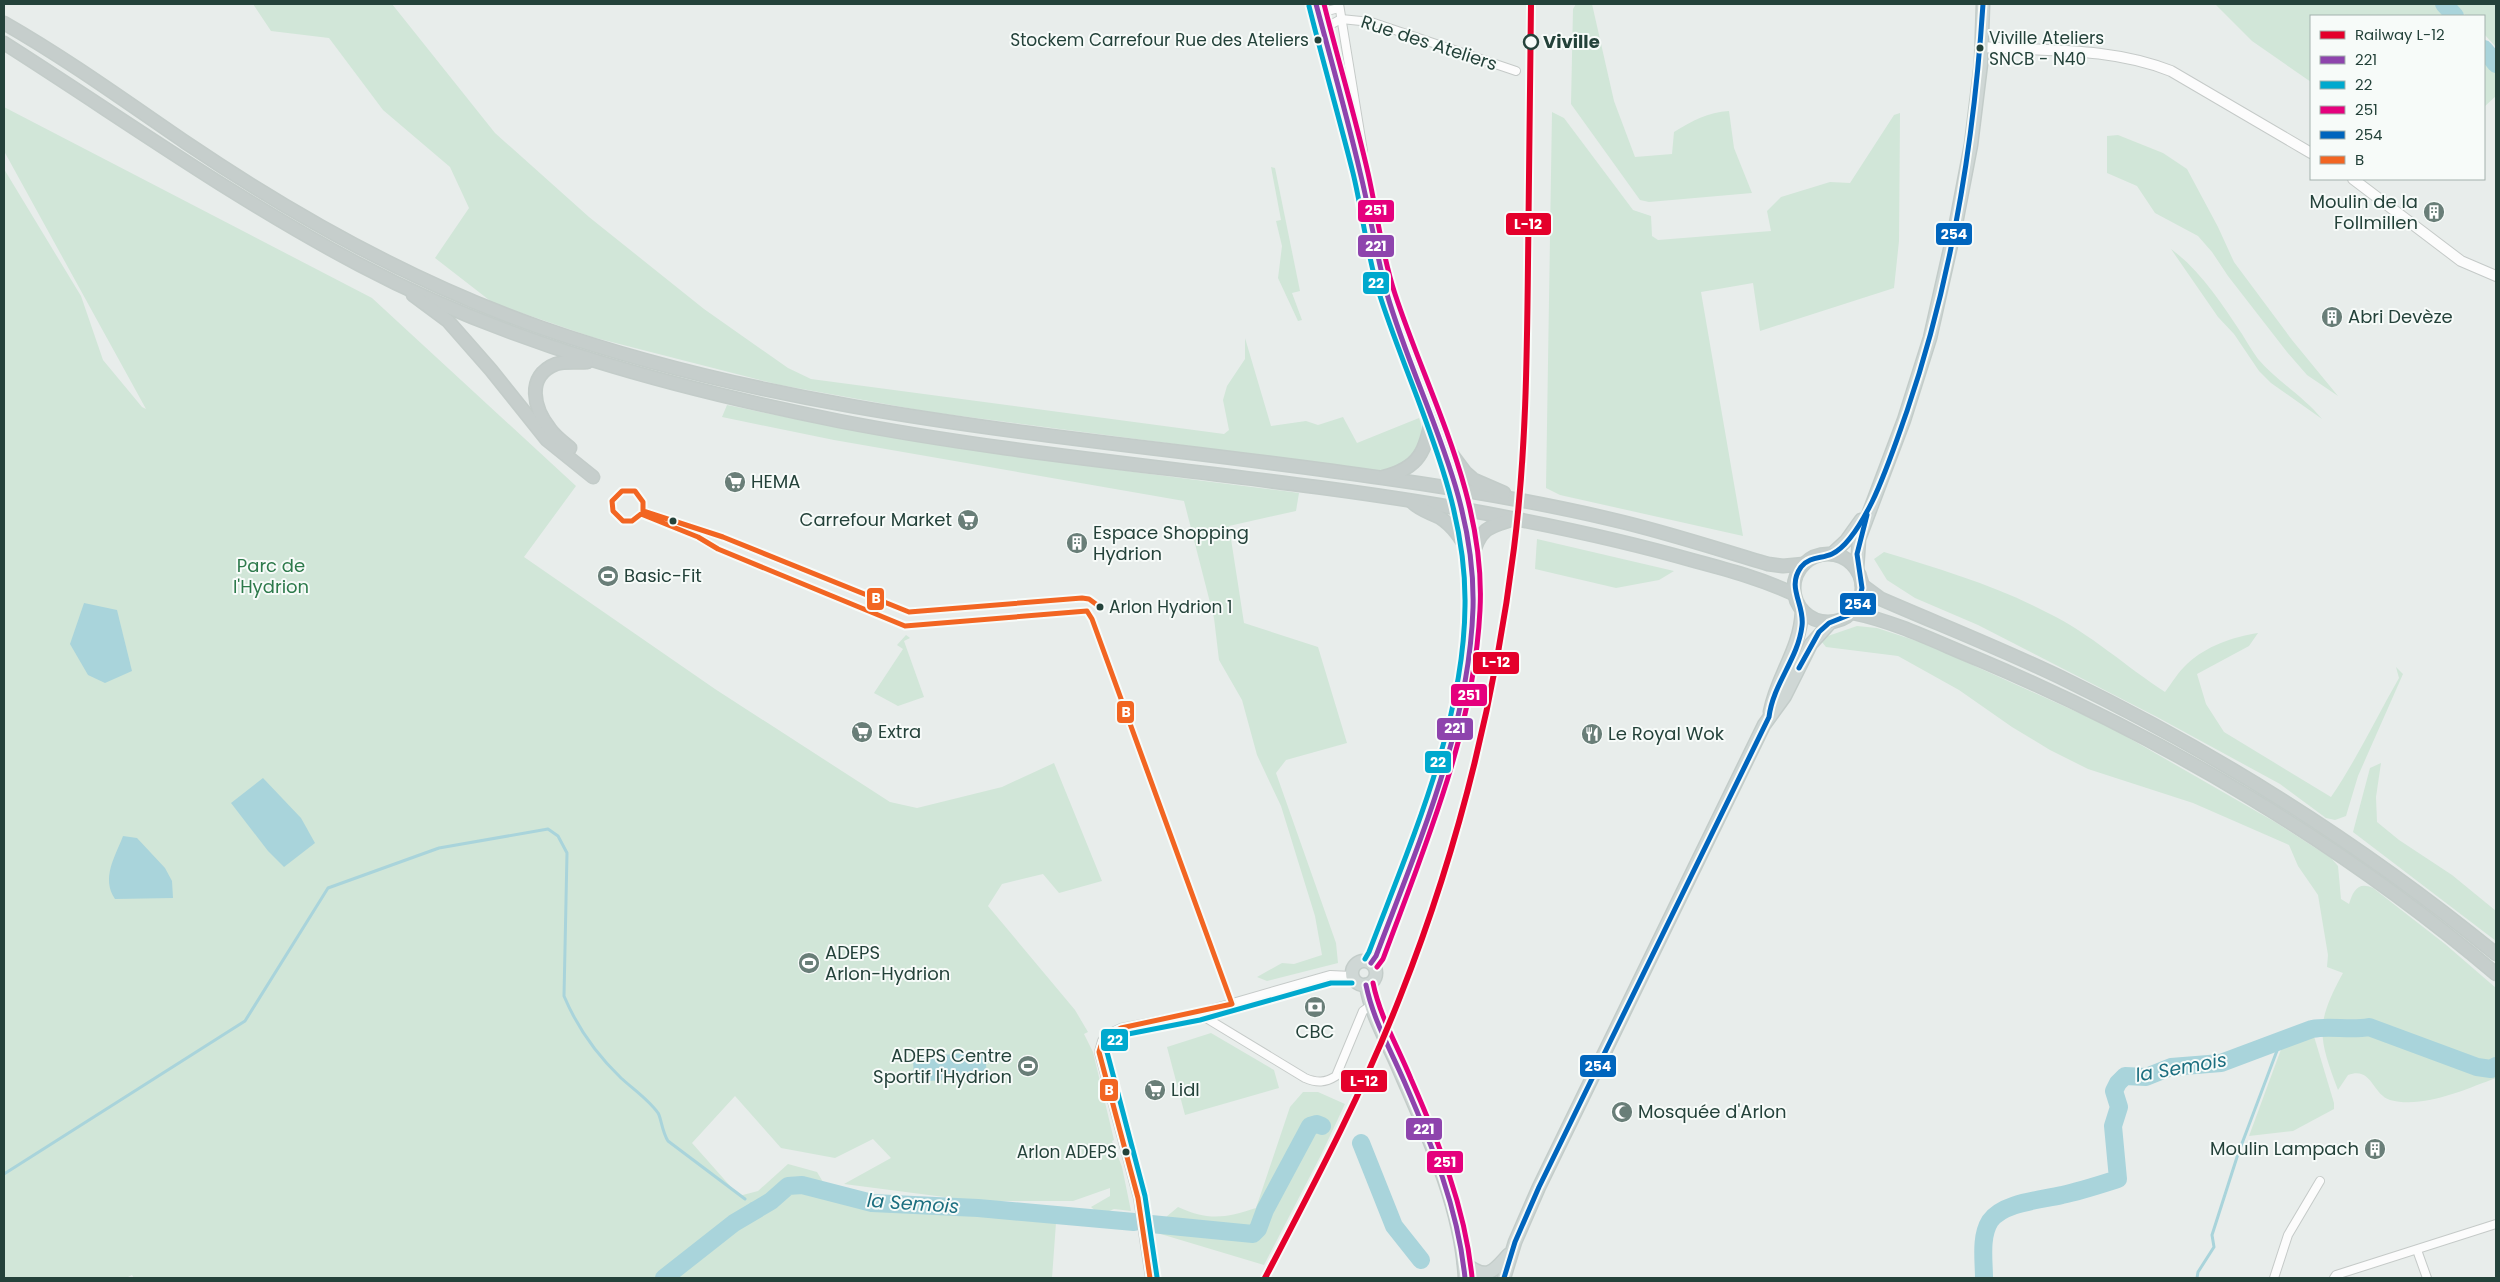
<svg xmlns="http://www.w3.org/2000/svg" width="2500" height="1282" viewBox="0 0 2500 1282" font-family="Poppins,sans-serif">
<style>
.green{fill:#d1e6d8}
.water{fill:#a9d4db}
.lines{fill:none;stroke-linecap:round;stroke-linejoin:round}
.stream{stroke:#a9d4db;stroke-width:3}
.river{stroke:#a9d4db;stroke-width:18}
.minor-casing{stroke:#c5cac8;stroke-width:10}
.tertiary-casing{stroke:#c5cac8;stroke-width:12}
.primary-casing{stroke:#c3ccc9;stroke-width:15}
.trunk-casing{stroke:#c3ccc9;stroke-width:15}
.minor{stroke:#fcfcfc;stroke-width:8}
.tertiary{stroke:#fcfcfc;stroke-width:10}
.primary{stroke:#cfd7d5;stroke-width:12}
.trunk{stroke:#c6cecc;stroke-width:12}
.bus-1-casing{stroke:#f7fbf9;stroke-width:9}
.bus-2-casing{stroke:#f7fbf9;stroke-width:9}
.bus-3-casing{stroke:#f7fbf9;stroke-width:9}
.bus-4-casing{stroke:#f7fbf9;stroke-width:9}
.bus-5-casing{stroke:#f7fbf9;stroke-width:9}
.bus-1{stroke:#8e44ad;stroke-width:5}
.bus-2{stroke:#00a9ce;stroke-width:5}
.bus-3{stroke:#e5007d;stroke-width:5}
.bus-4{stroke:#0065bd;stroke-width:5}
.bus-5{stroke:#f26522;stroke-width:5}
.rail-1-casing{stroke:#f7fbf9;stroke-width:10}
.rail-1{stroke:#e4002b;stroke-width:6}
.bus-dot{fill:#24423a;stroke:#f7fbf9;stroke-width:2}
.stop-dot{fill:#f7fbf9;stroke:#24423a;stroke-width:2.5}
.labels{text-anchor:middle;stroke-width:4;stroke-linejoin:round;paint-order:stroke}
.bus-label{font-size:17px;fill:#24423a;stroke:#f7fbf9;text-anchor:start}
.stop-label{font-size:18px;font-weight:bold;fill:#24423a;stroke:#f7fbf9;text-anchor:start}
.street-label{font-size:18px;fill:#24423a;stroke:#f7fbf9}
.poi-label{font-size:18px;fill:#24423a;stroke:#f7fbf9;text-anchor:start}
.park-label{font-size:18px;fill:#2d7a4b;stroke:#f7fbf9}
.water-label{font-size:19px;font-style:italic;fill:#1c6f80;stroke:#f7fbf9}
.line-badge{stroke:#f7fbf9;stroke-width:2}
.badge-label{font-size:14px;text-anchor:middle;font-weight:bold;fill:#fff}
</style>
<rect width="100%" height="100%" fill="#e8edeb"/>
<!-- green -->
<g class="green">
<path d="M253 4H392L495 133 589 217 704 309 788 368 811 379 1224 434 1229 430 1223 400 1227 386 1245 359V338L1271 426 1306 421 1318 425 1343 417 1357 443 1419 418C1424 431 1422 440 1414 452L1416 454 1409 462 1381 471 930 412 780 385 592 337 493 303 435 258 469 208 450 167 383 110 329 38 271 31Z"/>
<path d="M1576 4H1592L1614 101 1635 157 1672 154 1674 132C1692 121 1708 112 1729 111L1734 148 1752 193 1649 202 1640 200 1571 104 1573 9Z"/>
<path d="M2215 4H2435L2446 16H2311V82L2252 41Z"/>
<path d="M2454 4H2496V47L2484 34V16H2466Z"/>
<path d="M2484 58 2496 72V96L2484 107Z"/>
<path d="M4 107 372 298 576 486 524 557 715 689 890 802 917 808 1002 787 1054 763 1102 881 1059 893 1043 874 1002 884 988 906 1075 1010 1088 1032 1084 1034 1093 1052 1114 1140 1112 1141 1122 1167 1131 1211 1114 1209 1100 1215 1091 1207 1110 1196V1188L1073 1201H975L844 1184 891 1158 873 1139 835 1158 781 1148 735 1096 692 1143 739 1196 758 1191 788 1164 817 1172 826 1187 859 1197 1057 1209 1052 1278H134L132 1275 126 1278H4V169L81 296 103 360 142 407 146 409 4 151Z"/>
<path d="M1552 112 1564 118 1633 210 1651 216 1652 236 1658 240 1771 231 1767 211 1781 197 1830 182 1850 183 1894 115 1900 113 1899 241 1894 288 1760 331 1753 283 1701 292 1743 536 1560 495 1546 488Z"/>
<path d="M2118 135 2163 153 2187 169 2218 227 2234 262 2292 340 2338 396 2307 375 2287 352 2228 276 2212 252 2198 236 2155 213 2137 186 2107 173V136Z"/>
<path d="M1271 167 1275 168 1300 291 1292 293 1302 320 1298 321 1278 278 1282 246 1276 221 1281 220Z"/>
<path d="M2171 249C2200 270 2222 304 2242 334 2247 342 2252 351 2258 359 2278 382 2303 396 2322 419L2271 383 2259 371 2234 334 2218 317Z"/>
<path d="M727 405C916 445 1107 469 1299 493L1296 511 1229 526 1244 623 1318 647 1347 743 1286 760 1276 773 1336 943 1338 963 1267 981 1257 977 1282 963 1294 964 1322 955 1315 916 1281 806 1257 755 1242 700 1219 660 1214 618 1184 501 834 440 722 417Z"/>
<path d="M1537 539 1674 571 1659 580 1616 588 1535 569Z"/>
<path d="M1884 552C1940 569 1997 586 2048 613 2091 634 2125 666 2165 692 2172 683 2178 672 2187 664 2206 646 2233 637 2258 633L2249 646 2197 674 2206 704 2224 732 2331 797C2357 759 2376 718 2399 678L2396 667 2403 674 2358 776 2346 816 2335 820 2326 818 2280 784 2157 717 1978 625 1915 598 1887 580 1874 559Z"/>
<path d="M1857 626 1877 628 1926 644 2108 726 2275 822 2331 858 2338 866 2341 899 2349 904C2353 891 2358 881 2373 888L2445 944 2496 988V1078C2466 1089 2423 1109 2390 1100 2372 1094 2372 1066 2348 1075L2338 1090C2318 1037 2315 1024 2343 973L2327 967 2328 955 2318 895 2298 866 2289 845 2193 803 2088 769 2050 750 2012 727 1959 690 1898 656 1826 647 1821 641 1825 637Z"/>
<path d="M906 635 910 638 904 641 924 697 898 706 874 693 903 649 897 645Z"/>
<path d="M2381 763 2376 797 2377 822 2399 840 2452 875 2496 911V941L2353 832 2370 768Z"/>
<path d="M1211 1033 1274 1070 1279 1088 1185 1115 1167 1047Z"/>
<path d="M2313 1033 2334 1103V1109L2293 1131 2249 1136 2283 1044Z"/>
<path d="M1303 1092H1318L1345 1104 1321 1155 1264 1265 1154 1232 1153 1228 1178 1207C1208 1221 1226 1218 1256 1208L1290 1107Z"/>
</g>
<!-- water -->
<g class="water">
<path d="M84 603 117 610 132 671 105 683 88 675 70 644Z"/>
<path d="M263 778 301 818 315 843 284 867 268 851 231 803Z"/>
<path d="M123 836 137 838 165 868 172 881 173 898 115 899C101 878 115 857 123 836Z"/>
<path d="M985 1052 987 1077 914 1082 913 1057Z"/>
</g>
<g class="lines">
<!-- stream -->
<g class="stream">
<path d="M4 1174 245 1021 328 888 439 848 548 829 558 836 567 853 564 996C577 1027 597 1055 621 1078 633 1089 649 1100 658 1113 661 1117 662 1132 668 1141L745 1199"/>
<path d="M751 1204 758 1209"/>
<path d="M2197 1278 2198 1272 2214 1247 2212 1235 2238 1154 2281 1040"/>
</g>
<!-- river -->
<g class="river">
<path d="M2444 4 2455 16"/>
<path d="M2484 49 2496 64"/>
<path d="M1361 1143 1394 1226 1421 1260"/>
<path d="M1151 1224 1253 1234 1258 1229 1265 1210 1310 1126 1317 1124 1322 1126"/>
<path d="M664 1278 734 1223 771 1201 788 1186 802 1185 872 1203 978 1208 1134 1222"/>
<path d="M1984 1278C1984 1261 1980 1237 1990 1221 2003 1202 2042 1200 2062 1195 2081 1191 2099 1185 2118 1179L2113 1126 2119 1107 2114 1091 2118 1083 2125 1076 2146 1077 2171 1067 2221 1063 2312 1029C2331 1025 2349 1031 2369 1027L2477 1067 2491 1069 2496 1066"/>
</g>
<!-- minor casing -->
<g class="minor-casing">
<g id="minor">
<path d="M1339 4 1363 151 1361 165"/>
<path d="M1319 13 1339 8"/>
<path d="M1341 19 1371 22 1516 71"/>
<path d="M1323 29 1341 19"/>
<path d="M1198 1013 1305 1078C1317 1083 1325 1083 1336 1076L1363 1011 1370 1006"/>
<path d="M2417 1250 2427 1278"/>
<path d="M1150 1278 1138 1198 1099 1052 1102 1041 1106 1035 1121 1028 1198 1013 1330 975 1352 976"/>
<path d="M2274 1278 2288 1235 2320 1181"/>
<path d="M2334 1278 2336 1275 2496 1224"/>
</g>
</g>
<!-- tertiary casing -->
<g class="tertiary-casing">
<g id="tertiary">
<path d="M1982 47C2045 51 2111 47 2171 71L2311 153"/>
<path d="M2353 179 2461 261 2496 276"/>
</g>
</g>
<!-- primary casing -->
<g class="primary-casing">
<g id="primary">
<path d="M1316 4 1360 172 1387 294 1458 489C1506 646 1429 810 1376 956L1371 963"/>
<path d="M1832 554 1846 541 1861 520"/>
<path d="M1857 569 1859 539 1904 420 1930 338 1956 223 1971 145 1981 64 1983 4"/>
<path d="M1770 712C1777 675 1800 651 1802 611"/>
<circle cx="1364" cy="973" r="12"/>
<path d="M1366 985C1371 1015 1386 1039 1398 1067 1427 1134 1461 1205 1465 1278"/>
<path d="M1464 1263C1486 1279 1491 1275 1508 1255"/>
<path d="M1504 1278 1515 1242 1539 1187 1764 725 1785 696 1811 644 1830 623"/>
</g>
</g>
<!-- trunk casing -->
<g class="trunk-casing">
<g id="trunk">
<path d="M4 23C67 59 125 101 185 142 296 217 415 284 542 328 814 423 1101 437 1383 478 1461 489 1538 502 1614 520 1666 532 1717 549 1768 564L1783 566 1804 564"/>
<path d="M4 43C122 118 236 200 360 265 509 344 674 388 839 421 1045 461 1255 473 1462 509 1541 523 1618 539 1695 561 1729 570 1762 579 1794 594"/>
<path d="M413 295 448 321 491 370 547 440 593 477"/>
<path d="M1441 440 1465 472 1474 480 1504 493"/>
<path d="M570 448C563 442 555 436 550 429 534 409 525 376 556 364 565 361 578 363 587 362"/>
<path d="M1383 477C1420 468 1425 451 1432 417"/>
<path d="M1412 502C1420 510 1429 512 1439 517 1455 527 1463 542 1472 557"/>
<circle cx="1828" cy="588" r="34"/>
<path d="M1472 557C1480 529 1487 527 1514 519"/>
<path d="M1862 585 1881 599C1943 626 2007 651 2068 681 2220 755 2365 847 2496 954"/>
<path d="M1853 613C1897 622 1938 643 1980 660 2165 738 2343 844 2496 974"/>
</g>
</g>
<!-- minor -->
<use href="#minor" class="minor"/>
<!-- tertiary -->
<use href="#tertiary" class="tertiary"/>
<!-- primary -->
<use href="#primary" class="primary"/>
<!-- trunk -->
<use href="#trunk" class="trunk"/>
<!-- bus-1 casing -->
<g class="bus-1-casing">
<g id="bus-1">
<path d="M1316 4C1331 60 1347 116 1360 172 1370 212 1376 254 1387 294 1418 400 1476 492 1473 608 1469 729 1418 845 1376 956L1371 963"/>
<path d="M1366 985C1373 1019 1390 1049 1404 1081 1432 1145 1458 1208 1465 1278"/>
</g>
</g>
<!-- bus-2 casing -->
<g class="bus-2-casing">
<g id="bus-2">
<path d="M1309 6C1323 62 1339 117 1353 173 1363 214 1367 258 1381 299 1414 400 1467 497 1465 606 1464 723 1410 844 1369 952L1365 959"/>
<path d="M1157 1277 1145 1196 1107 1052 1109 1044 1123 1035 1200 1020 1331 983H1352"/>
</g>
</g>
<!-- bus-3 casing -->
<g class="bus-3-casing">
<g id="bus-3">
<path d="M1324 4C1338 60 1355 116 1368 173 1377 213 1382 255 1395 294 1429 397 1486 498 1480 610 1474 731 1425 846 1383 959L1377 967"/>
<path d="M1373 983C1380 1017 1398 1047 1411 1079 1439 1143 1465 1207 1472 1277"/>
</g>
</g>
<!-- bus-4 casing -->
<g class="bus-4-casing">
<g id="bus-4">
<path d="M1799 668 1819 632 1829 623 1849 615 1858 605 1862 588 1857 554 1867 515"/>
<path d="M1504 1278 1515 1242 1539 1187 1769 717C1773 684 1798 659 1802 626 1805 604 1786 588 1801 567 1810 556 1821 559 1832 554 1849 546 1864 518 1872 502 1886 473 1896 442 1907 411 1952 279 1974 143 1983 4"/>
</g>
</g>
<!-- bus-5 casing -->
<g class="bus-5-casing">
<path id="bus-5" d="M1100 607 1089 599 1082 598 909 612 723 537 643 511V502L635 491H622L612 501 613 511 623 521H632L641 514 698 537 718 549 905 626 1087 611 1092 619 1232 1004 1121 1028C1108 1034 1103 1037 1099 1052L1138 1198 1150 1278"/>
</g>
<!-- bus-1 -->
<use href="#bus-1" class="bus-1"/>
<!-- bus-2 -->
<use href="#bus-2" class="bus-2"/>
<!-- bus-3 -->
<use href="#bus-3" class="bus-3"/>
<!-- bus-4 -->
<use href="#bus-4" class="bus-4"/>
<!-- bus-5 -->
<use href="#bus-5" class="bus-5"/>
<!-- rail-1 casing -->
<g class="rail-1-casing">
<path id="rail-1" d="M1265 1278C1313 1186 1362 1094 1400 997 1457 853 1495 701 1514 548 1526 453 1527 358 1528 263 1529 177 1530 90 1531 4"/>
</g>
<!-- rail-1 -->
<use href="#rail-1" class="rail-1"/>
</g>
<!-- icons -->
<defs>
<g id="building-disc" transform="scale(1.125)"><circle r="9.5" fill="#697e78" stroke="#f7fbf9"/><path d="M-4-6H4V6H1V3H-1V6H-4ZM-2.5-4.3h1.7v1.8h-1.7ZM.8-4.3h1.7v1.8H.8ZM-2.5-1h1.7V.8h-1.7ZM.8-1h1.7V.8H.8Z" fill="#fff"/></g>
<g id="supermarket-disc" transform="scale(1.125)"><circle r="9.5" fill="#697e78" stroke="#f7fbf9"/><path d="M-6-5.5h2.5l.6 2H6L4.5 2H-2.5L-4.4-4H-6ZM-1.5 3.2a1.3 1.3 0 1 0 .1 0ZM3 3.2a1.3 1.3 0 1 0 .1 0Z" fill="#fff"/></g>
<g id="stadium-disc" transform="scale(1.125)"><circle r="9.5" fill="#697e78" stroke="#f7fbf9"/><path d="M0-5a6.5 5 0 1 0 0 10a6.5 5 0 1 0 0-10ZM-3.5-1.8h7v3.6h-7Z" fill="#fff"/></g>
<g id="restaurant-disc" transform="scale(1.125)"><circle r="9.5" fill="#697e78" stroke="#f7fbf9"/><path d="M-5-6h1v4h1v-4h1v4h1v-4h1v5L-1.5 .5V6h-2V.5L-5-1ZM5-6V6H3V1.5H1.5Q1.5-4 5-6Z" fill="#fff"/></g>
<g id="bank-disc" transform="scale(1.125)"><circle r="9.5" fill="#697e78" stroke="#f7fbf9"/><path d="M-6-4H6V4H-6ZM0-2.3a2.3 2.3 0 1 0 0 4.6a2.3 2.3 0 1 0 0-4.6Z" fill="#fff"/></g>
<g id="mosque-disc" transform="scale(1.125)"><circle r="9.5" fill="#697e78" stroke="#f7fbf9"/><path d="M3.5-4.9A6 6 0 1 0 3.5 4.9A5 5 0 1 1 3.5-4.9Z" fill="#fff"/></g>
</defs>
<g fill-rule="evenodd">
<use href="#building-disc" x="2434" y="212"/>
<use href="#building-disc" x="2332" y="317"/>
<use href="#supermarket-disc" x="735" y="482"/>
<use href="#supermarket-disc" x="968" y="520"/>
<use href="#building-disc" x="1077" y="543"/>
<use href="#stadium-disc" x="608" y="576"/>
<use href="#supermarket-disc" x="862" y="732"/>
<use href="#restaurant-disc" x="1592" y="734"/>
<use href="#stadium-disc" x="809" y="963"/>
<use href="#bank-disc" x="1315" y="1007"/>
<use href="#stadium-disc" x="1028" y="1066"/>
<use href="#supermarket-disc" x="1155" y="1090"/>
<use href="#mosque-disc" x="1622" y="1112"/>
<use href="#building-disc" x="2375" y="1149"/>
</g>
<!-- markers -->
<g class="bus-dot">
<circle cx="1318" cy="40" r="4.5"/>
<circle cx="1980" cy="48" r="4.5"/>
<circle cx="673" cy="521" r="4.5"/>
<circle cx="1100" cy="607" r="4.5"/>
<circle cx="1126" cy="1152" r="4.5"/>
</g>
<circle class="stop-dot" cx="1531" cy="42" r="7"/>
<g class="labels">
<!-- bus labels -->
<g class="bus-label">
<text x="1989" y="44">Viville Ateliers<tspan x="1989" dy="21">SNCB - N40</tspan></text>
<text x="1309" y="46" text-anchor="end">Stockem Carrefour Rue des Ateliers</text>
<text x="1109" y="613">Arlon Hydrion 1</text>
<text x="1117" y="1158" text-anchor="end">Arlon ADEPS</text>
</g>
<!-- stop labels -->
<g class="stop-label">
<text x="1543" y="48">Viville</text>
</g>
<!-- street labels -->
<g class="street-label">
<text transform="translate(1429 43) rotate(18)" y="6">Rue des Ateliers</text>
</g>
<!-- poi labels -->
<g class="poi-label">
<text x="2418" y="208" text-anchor="end">Moulin de la<tspan x="2418" dy="21">Follmillen</tspan></text>
<text x="2348" y="323">Abri Devèze</text>
<text x="751" y="488">HEMA</text>
<text x="952" y="526" text-anchor="end">Carrefour Market</text>
<text x="1093" y="539">Espace Shopping<tspan x="1093" dy="21">Hydrion</tspan></text>
<text x="624" y="582">Basic-Fit</text>
<text x="878" y="738">Extra</text>
<text x="1608" y="740">Le Royal Wok</text>
<text x="825" y="959">ADEPS<tspan x="825" dy="21">Arlon-Hydrion</tspan></text>
<text x="1315" y="1038" text-anchor="middle">CBC</text>
<text x="1012" y="1062" text-anchor="end">ADEPS Centre<tspan x="1012" dy="21">Sportif l'Hydrion</tspan></text>
<text x="1171" y="1096">Lidl</text>
<text x="1638" y="1118">Mosquée d'Arlon</text>
<text x="2359" y="1155" text-anchor="end">Moulin Lampach</text>
</g>
<!-- park labels -->
<g class="park-label">
<text x="271" y="572">Parc de<tspan x="271" dy="21">l'Hydrion</tspan></text>
</g>
<!-- water labels -->
<g class="water-label">
<text transform="translate(2181 1067) rotate(-10)" y="7">la Semois</text>
<text transform="translate(913 1203) rotate(4)" y="7">la Semois</text>
</g>
</g>
<g class="line-badge">
<rect x="1357" y="199" width="38" height="24" rx="5" fill="#e5007d"/>
<rect x="1505" y="212" width="47" height="24" rx="5" fill="#e4002b"/>
<rect x="1935" y="222" width="38" height="24" rx="5" fill="#0065bd"/>
<rect x="1357" y="234" width="38" height="24" rx="5" fill="#8e44ad"/>
<rect x="1362" y="271" width="28" height="24" rx="5" fill="#00a9ce"/>
<rect x="866" y="587" width="19" height="24" rx="5" fill="#f26522"/>
<rect x="1839" y="592" width="38" height="24" rx="5" fill="#0065bd"/>
<rect x="1472" y="651" width="48" height="24" rx="5" fill="#e4002b"/>
<rect x="1450" y="683" width="38" height="24" rx="5" fill="#e5007d"/>
<rect x="1116" y="700" width="19" height="24" rx="5" fill="#f26522"/>
<rect x="1436" y="717" width="38" height="24" rx="5" fill="#8e44ad"/>
<rect x="1424" y="750" width="28" height="24" rx="5" fill="#00a9ce"/>
<rect x="1100" y="1028" width="29" height="24" rx="5" fill="#00a9ce"/>
<rect x="1579" y="1054" width="38" height="24" rx="5" fill="#0065bd"/>
<rect x="1340" y="1069" width="48" height="24" rx="5" fill="#e4002b"/>
<rect x="1099" y="1078" width="20" height="24" rx="5" fill="#f26522"/>
<rect x="1405" y="1117" width="38" height="24" rx="5" fill="#8e44ad"/>
<rect x="1426" y="1150" width="38" height="24" rx="5" fill="#e5007d"/>
</g>
<g class="badge-label">
<text x="1376" y="215">251</text>
<text x="1528" y="229">L-12</text>
<text x="1954" y="239">254</text>
<text x="1376" y="251">221</text>
<text x="1376" y="288">22</text>
<text x="876" y="603">B</text>
<text x="1858" y="609">254</text>
<text x="1496" y="667">L-12</text>
<text x="1469" y="700">251</text>
<text x="1126" y="717">B</text>
<text x="1455" y="733">221</text>
<text x="1438" y="767">22</text>
<text x="1115" y="1045">22</text>
<text x="1598" y="1071">254</text>
<text x="1364" y="1086">L-12</text>
<text x="1109" y="1095">B</text>
<text x="1424" y="1134">221</text>
<text x="1445" y="1167">251</text>
</g>
<!-- border -->
<rect width="2500" height="1282" fill="none" stroke="#24423a" stroke-width="10"/>
<!-- legend -->
<rect x="2310" y="15" width="175" height="165" fill="#f7fbf9" stroke="#a3b1ad"/>
<rect x="2320" y="31" width="25" height="8" fill="#e4002b" stroke="#a3b1ad"/>
<text x="2355" y="40" font-size="15" fill="#24423a">Railway L-12</text>
<rect x="2320" y="56" width="25" height="8" fill="#8e44ad" stroke="#a3b1ad"/>
<text x="2355" y="65" font-size="15" fill="#24423a">221</text>
<rect x="2320" y="81" width="25" height="8" fill="#00a9ce" stroke="#a3b1ad"/>
<text x="2355" y="90" font-size="15" fill="#24423a">22</text>
<rect x="2320" y="106" width="25" height="8" fill="#e5007d" stroke="#a3b1ad"/>
<text x="2355" y="115" font-size="15" fill="#24423a">251</text>
<rect x="2320" y="131" width="25" height="8" fill="#0065bd" stroke="#a3b1ad"/>
<text x="2355" y="140" font-size="15" fill="#24423a">254</text>
<rect x="2320" y="156" width="25" height="8" fill="#f26522" stroke="#a3b1ad"/>
<text x="2355" y="165" font-size="15" fill="#24423a">B</text>
</svg>
